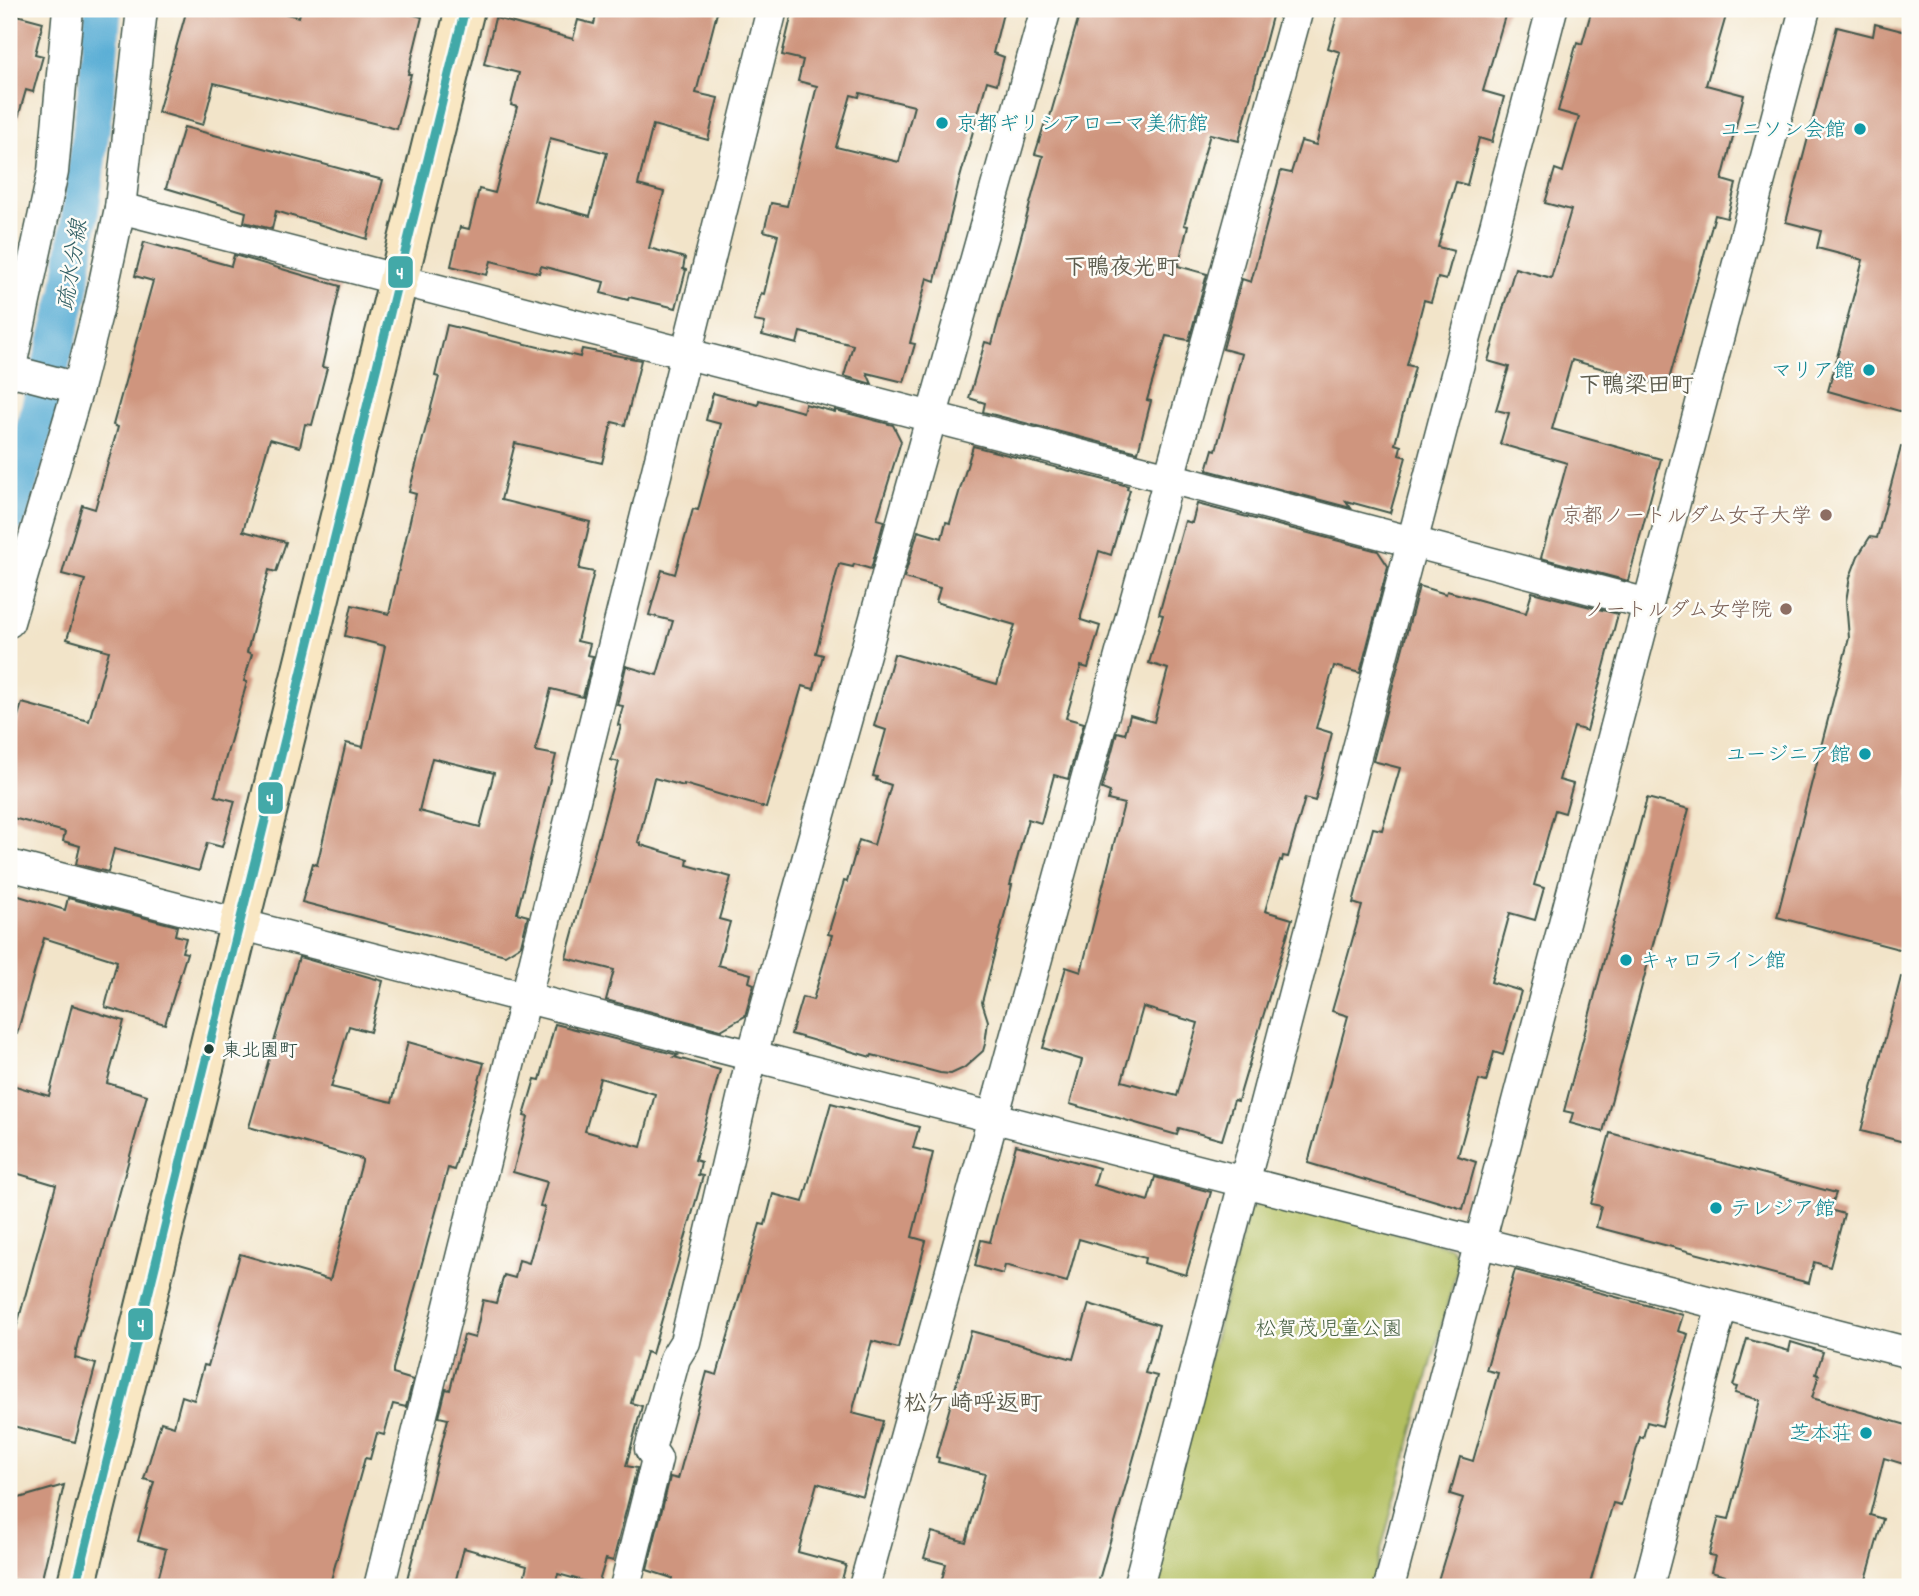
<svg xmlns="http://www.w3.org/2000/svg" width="1919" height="1596" viewBox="0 0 1919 1596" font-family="Dekko,'Klee One',sans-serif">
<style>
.green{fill:#b3bf61;stroke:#697e4a;stroke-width:2}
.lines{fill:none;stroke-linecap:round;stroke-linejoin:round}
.canal{stroke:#5aaed5;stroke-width:37}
.building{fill:#cf957e;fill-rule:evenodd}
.street-casing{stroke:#3f564a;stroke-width:33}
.secondary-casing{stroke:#3f564a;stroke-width:42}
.street{stroke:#fff;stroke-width:30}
.secondary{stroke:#f9e7c3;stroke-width:38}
.bus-1-casing{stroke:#fdfcf7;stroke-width:14}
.bus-1{stroke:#43a9a8;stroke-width:9}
.culture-dot{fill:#0f9aa8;stroke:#fdfcf7;stroke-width:2.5}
.education-dot{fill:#8d6e63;stroke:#fdfcf7;stroke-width:2.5}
.bus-dot{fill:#1f3d34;stroke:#fdfcf7;stroke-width:2.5}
.labels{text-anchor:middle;stroke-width:5;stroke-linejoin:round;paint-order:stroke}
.bus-label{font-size:19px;fill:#1f3d34;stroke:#fdfcf7;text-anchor:start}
.culture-label{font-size:21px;fill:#0d838f;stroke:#fdfcf7;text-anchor:end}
.education-label{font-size:21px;fill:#785e54;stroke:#fdfcf7;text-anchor:end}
.park-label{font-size:21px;fill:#445e3f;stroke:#fdfcf7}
.water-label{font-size:23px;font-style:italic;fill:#315f64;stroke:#fdfcf7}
.neighbourhood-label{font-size:23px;font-weight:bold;fill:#5d5c4e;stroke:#fdfcf7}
.line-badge{stroke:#fdfcf7;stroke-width:2.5}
.badge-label{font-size:19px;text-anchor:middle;font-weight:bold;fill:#fff}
</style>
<rect width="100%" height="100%" fill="#fdfcf7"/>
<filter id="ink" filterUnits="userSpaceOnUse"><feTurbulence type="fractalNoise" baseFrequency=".0143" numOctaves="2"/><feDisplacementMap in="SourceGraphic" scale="14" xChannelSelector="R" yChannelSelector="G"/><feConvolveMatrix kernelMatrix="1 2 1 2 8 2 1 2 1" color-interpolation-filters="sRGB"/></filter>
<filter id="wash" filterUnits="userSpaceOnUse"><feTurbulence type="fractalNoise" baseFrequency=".00686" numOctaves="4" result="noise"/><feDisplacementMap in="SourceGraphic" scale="28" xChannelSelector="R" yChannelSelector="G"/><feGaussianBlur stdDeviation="1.57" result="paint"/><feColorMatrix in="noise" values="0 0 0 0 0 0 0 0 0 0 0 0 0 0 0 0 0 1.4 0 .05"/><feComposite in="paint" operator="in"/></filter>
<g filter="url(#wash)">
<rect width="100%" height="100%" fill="#f2e4c9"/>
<!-- green -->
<path class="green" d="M1268 1199 1451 1247 1459 1261 1371 1587H1148L1249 1210Z"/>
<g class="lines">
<!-- canal -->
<path class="canal" d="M9 515 27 456 70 292 97 84 103 9"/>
</g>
<g id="blocks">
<!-- building -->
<g class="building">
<path d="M187 9H266L299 17 301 9H392L422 17 408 74H411L397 129 214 83 203 125 158 112Z"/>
<path d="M598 9H718L696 93 718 98 708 140 653 125 638 185 664 192 649 248 685 258 683 269 686 270 676 308 629 297 628 300 601 293 604 282 541 266 539 273 491 261 487 275 451 266 460 227 469 229 479 189 495 193 517 107 511 105 519 73 484 64 495 18 573 39 578 20 594 24ZM550 138 607 153 590 216 534 201Z"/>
<path d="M793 9H1004L993 53 1004 57 997 84 987 81 958 185 935 281 927 278 910 343 915 344 904 382 867 373 872 384 844 376 853 345 800 332 797 344 762 335 765 323 754 321 761 293 764 294 778 235 764 231 771 203 787 206 817 86 798 81 803 60 782 55ZM860 93 914 106 899 162 836 147 851 95 859 97Z"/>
<path d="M1081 9H1274L1239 141 1210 134 1184 225 1188 226 1178 266 1207 274 1189 340 1166 336 1147 400 1151 401 1138 452 983 412 985 403 969 398 985 342 992 344 1043 156 1035 154 1046 119 1049 120Z"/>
<path d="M1339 9H1507L1483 91 1504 97 1492 142 1479 138 1467 185 1456 182 1447 213 1438 247 1454 251 1446 280 1438 278 1431 302 1424 300 1407 365 1415 367 1395 444 1401 446 1399 455 1406 457 1390 513 1346 501 1351 508 1207 470 1213 449 1216 450 1242 354 1223 349 1242 279 1251 282 1281 171 1291 173 1301 141 1316 145 1340 52 1328 48Z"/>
<path d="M1592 9H1728L1706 85 1744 95 1722 180 1736 184 1727 218 1715 215 1667 387 1572 360 1552 429 1661 459 1628 581 1541 558 1567 463 1500 444 1509 413 1496 410 1509 367 1488 361 1515 268 1551 278 1571 210 1545 203 1555 169 1563 172 1579 117 1558 111 1577 42 1582 44Z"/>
<path d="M9 13 43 22 35 54 43 56 33 92 26 90 18 118 9 117Z"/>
<path d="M1875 24 1910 33V414L1828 391 1863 260 1817 248 1821 231 1786 222 1837 27 1873 36Z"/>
<path d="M184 127 383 180 367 239 276 211 272 229 244 222 246 212 166 188Z"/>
<path d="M144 242 231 266 234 255 340 286 322 367 327 368 312 425 305 424 300 447 270 439 243 531 286 542 276 572 269 570 247 652 252 654 244 681 247 682 215 796 235 801 222 847 207 843 199 871 114 849 108 872 76 864 80 846 63 841 65 832 9 817V732L13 733 22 703 89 721 109 651 67 639 85 580 62 574 82 505 95 509 118 427 113 425 153 281 135 276Z"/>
<path d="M447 325 580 357 582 349 641 360 625 425 612 422 602 463 515 443 501 500 590 522 579 569 594 572 577 641 590 644 587 655 593 656 583 697 551 689 535 751 556 755 517 913 528 916 521 945 505 955 302 902 313 863 317 865 346 743 363 747 385 646 345 636 352 605 389 614 416 494 409 492 439 377 435 376ZM432 758 494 773 480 827 419 811Z"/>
<path d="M713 393 758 405 759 400 803 412 805 404 835 412V410L893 425 901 441 877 519 884 521 871 569 854 564 853 567 839 564 816 653 823 655 814 689 802 686 766 808 684 784V786L654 778 638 842 641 843V845L688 859 687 865 731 877 719 919 730 922 718 965 751 974 749 982 754 984 745 1016 721 1030 606 1000 614 970 566 958 619 762 611 760 621 726 618 725 623 706 617 705 626 666 657 675 673 621 649 615 662 570 675 574 693 509 698 510 721 424 706 420Z"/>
<path d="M973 446 1128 486 1127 489 1130 490 1111 555 1099 551 1081 616V620L1100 626 1088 668 1081 666 1066 718 1084 723 1068 779 1054 775 1041 823 1028 819 1010 885H1012L982 1002 988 1021 985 1044 983 1051 964 1068 951 1074 940 1073 872 1055 871 1057 791 1034 802 997 813 1000 832 935 828 934 844 881 847 882 859 840 874 845 891 785 876 780 877 777 873 776 886 730 874 726 894 654 997 684 1015 625 936 602 940 588 904 578 918 531 942 538 946 522 950 523Z"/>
<path d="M1901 447 1910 448V952L1777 917 1849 638 1846 601 1850 577 1858 556 1870 537 1877 538Z"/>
<path d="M1197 504 1378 551 1388 566 1360 673 1334 666 1316 728 1332 733 1315 801 1305 798 1288 857 1283 856 1282 861 1280 860 1265 911 1292 919 1238 1101 1234 1100 1222 1140 1179 1128 1177 1135 1070 1104 1082 1060 1043 1048 1066 967 1081 972 1124 804 1108 800 1110 792 1102 789 1117 732 1125 734 1130 715 1154 722 1168 669 1149 663 1163 615 1159 614 1185 521 1192 523ZM1143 1007 1198 1023 1177 1096 1122 1081Z"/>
<path d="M1419 586 1446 594 1447 591 1526 613 1532 592 1618 614 1587 731 1574 727 1559 780 1573 784 1565 813 1555 810 1534 885 1544 888 1535 920 1510 913 1491 982 1521 991 1503 1055 1494 1052 1486 1082 1479 1080 1458 1156 1476 1162 1463 1209 1308 1163 1348 1016 1332 1011 1362 906 1353 903 1373 828 1382 830 1400 768 1373 761Z"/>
<path d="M1647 798 1689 809 1603 1132 1570 1123 1573 1113 1564 1111Z"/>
<path d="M9 893 65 910 68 898 177 926 175 935 186 938 182 952 187 953 165 1024 105 1007 117 961 44 938 17 1034 9 1033Z"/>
<path d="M299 957 383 981 370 1032 349 1026 331 1087 392 1102 408 1042 484 1063 454 1170 448 1168 393 1369V1374L413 1380 406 1407 393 1404 384 1435 377 1433 370 1459 365 1458 329 1587H156L166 1549 138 1541 154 1482 144 1479 161 1422 174 1426 182 1396 194 1400 204 1365 208 1366 240 1254 330 1280 362 1162V1159L249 1127Z"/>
<path d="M1901 977 1910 978V1116L1904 1142 1861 1131Z"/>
<path d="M72 1005 124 1021 107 1083 147 1095 77 1345 75 1358 96 1364 75 1442 9 1425V1327L16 1329 56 1185 9 1171V1084L49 1096Z"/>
<path d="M555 1024 678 1055 674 1057 720 1070 695 1160 701 1162 698 1175 703 1176 652 1354 646 1352 631 1403 642 1406 626 1466 637 1468 613 1561 606 1559 598 1585 558 1574 554 1587H522L527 1566 464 1548 454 1587H405L448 1419 439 1417 446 1389 450 1390 464 1335 475 1338 483 1300 496 1303 504 1275 515 1278 519 1260 529 1263 545 1207 540 1206 547 1182 513 1172 528 1117 524 1116 535 1079 540 1080ZM600 1078 655 1094 641 1147 585 1131Z"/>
<path d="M831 1103 919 1127 913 1148 933 1153 912 1237 926 1241 898 1348 872 1341 852 1413 883 1421 863 1496 817 1483 798 1552 846 1565 840 1587H670L672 1578 647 1570 670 1477 678 1479 707 1372 717 1375 760 1224 765 1225 773 1194 803 1202Z"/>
<path d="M1610 1133 1836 1193 1830 1210 1844 1214 1830 1267 1814 1262 1809 1283 1596 1227 1601 1206 1591 1204Z"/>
<path d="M1016 1145 1099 1168 1094 1185 1148 1201 1155 1177 1211 1192 1186 1275 1144 1263 1145 1258 1079 1239 1067 1282 1005 1265 1003 1274 975 1266 981 1240 990 1242Z"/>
<path d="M1515 1270 1683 1315 1678 1331 1688 1334 1662 1426 1647 1422 1643 1438 1640 1437 1621 1505 1613 1503 1589 1587H1436L1463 1498 1450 1494 1460 1457 1473 1461 1498 1373 1486 1370Z"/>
<path d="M1089 1304 1159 1325 1145 1373 1157 1376 1097 1587H940L946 1564 924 1558 932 1532 966 1542 985 1474 938 1462 939 1458 936 1457 971 1331 1073 1359Z"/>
<path d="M1747 1339 1789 1351 1791 1342 1823 1352 1816 1374 1819 1375 1812 1398 1910 1426V1466L1884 1458 1870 1515 1883 1519 1864 1587H1765L1711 1572 1715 1556 1709 1555 1719 1517 1729 1519 1760 1400 1735 1393 1737 1387 1733 1386Z"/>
<path d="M64 1485 40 1587 9 1579V1501Z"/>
</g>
</g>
</g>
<g filter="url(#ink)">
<use href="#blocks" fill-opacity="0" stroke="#3f564a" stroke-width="2"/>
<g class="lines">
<!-- street casing -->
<g class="street-casing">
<g id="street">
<path d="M120 208 1169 478 1648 604"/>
<path d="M9 370 78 388"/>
<path d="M9 375 53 172 68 9"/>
<path d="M9 622 78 388 100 302 120 208 142 9"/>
<path d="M9 865 1910 1353"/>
<path d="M379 1587 772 9"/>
<path d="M625 1587 657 1459 650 1449 675 1358 685 1342 752 1056 1046 9"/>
<path d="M864 1587 1298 9"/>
<path d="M1138 1587 1552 9"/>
<path d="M1389 1587 1805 9"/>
<path d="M1648 1587 1722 1305"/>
</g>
</g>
<!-- secondary casing -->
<g class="secondary-casing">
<path id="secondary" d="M76 1587 465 9"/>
</g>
<!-- street -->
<use href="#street" class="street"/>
<!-- secondary -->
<use href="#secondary" class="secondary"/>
<!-- bus-1 casing -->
<g class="bus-1-casing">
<path id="bus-1" d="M76 1587 465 9"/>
</g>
<!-- bus-1 -->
<use href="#bus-1" class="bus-1"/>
</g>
</g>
<!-- markers -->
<g class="culture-dot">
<circle cx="942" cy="123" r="7"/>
<circle cx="1860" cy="129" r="7"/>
<circle cx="1869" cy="370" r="7"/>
<circle cx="1865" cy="754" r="7"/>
<circle cx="1626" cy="960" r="7"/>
<circle cx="1716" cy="1208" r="7"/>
<circle cx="1866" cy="1433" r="7"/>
</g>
<g class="education-dot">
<circle cx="1826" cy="515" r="7"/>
<circle cx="1786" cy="609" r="7"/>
</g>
<circle class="bus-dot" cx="209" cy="1049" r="6"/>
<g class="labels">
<!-- bus labels -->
<g class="bus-label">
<text x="222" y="1056">東北園町</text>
</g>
<!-- culture labels -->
<g class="culture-label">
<text x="956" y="130" text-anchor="start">京都ギリシアローマ美術館</text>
<text x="1846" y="136">ユニソン会館</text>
<text x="1855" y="377">マリア館</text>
<text x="1851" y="761">ユージニア館</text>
<text x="1640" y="967" text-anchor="start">キャロライン館</text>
<text x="1730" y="1215" text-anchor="start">テレジア館</text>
<text x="1852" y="1440">芝本荘</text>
</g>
<!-- education labels -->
<g class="education-label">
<text x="1812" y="522">京都ノートルダム女子大学</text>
<text x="1772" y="616">ノートルダム女学院</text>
</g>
<!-- park labels -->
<g class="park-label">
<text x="1329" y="1335">松賀茂児童公園</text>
</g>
<!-- water labels -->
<g class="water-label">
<text transform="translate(71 265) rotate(-81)" y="8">疏水分線</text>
</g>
<!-- neighbourhood labels -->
<g class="neighbourhood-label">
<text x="1121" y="274">下鴨夜光町</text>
<text x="1636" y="392">下鴨梁田町</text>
<text x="973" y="1410">松ケ崎呼返町</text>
</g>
</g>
<g class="line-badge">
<rect x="387" y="255" width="27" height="34" rx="7" fill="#43a9a8"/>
<rect x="257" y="781" width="27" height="34" rx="7" fill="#43a9a8"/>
<rect x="127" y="1307" width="27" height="34" rx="7" fill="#43a9a8"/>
</g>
<g class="badge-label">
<text x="400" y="279">4</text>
<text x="270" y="805">4</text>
<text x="141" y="1331">4</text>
</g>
<!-- margin -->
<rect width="1919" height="1596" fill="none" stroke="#fdfcf7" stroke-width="35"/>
</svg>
